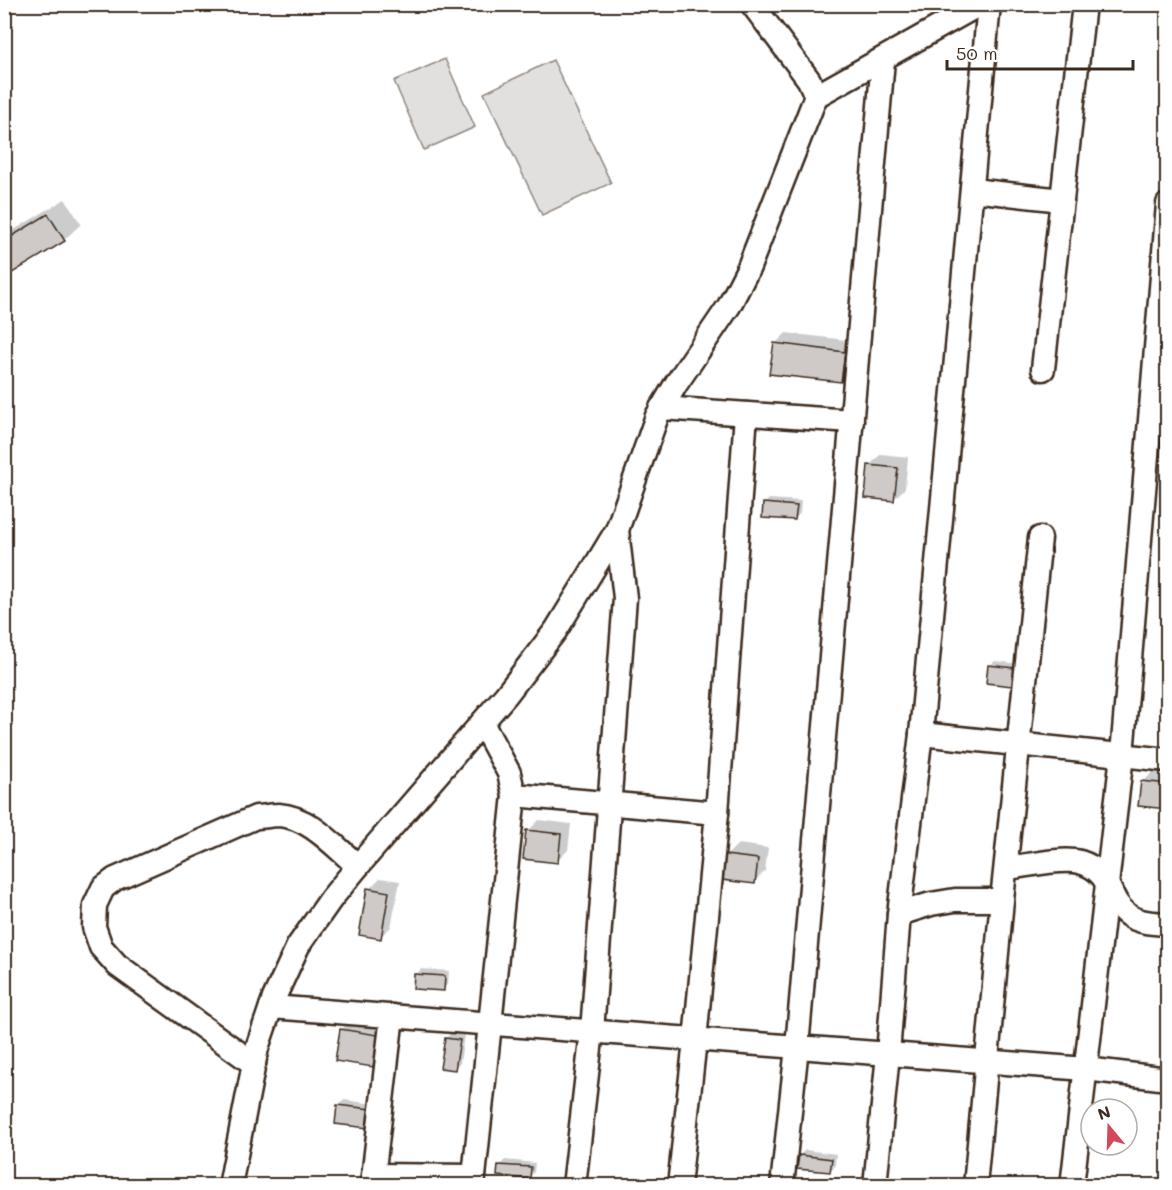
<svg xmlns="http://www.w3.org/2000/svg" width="1172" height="1190" viewBox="0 0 1172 1190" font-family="Mali,sans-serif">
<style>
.green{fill:#e2e0de;stroke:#8e857e;stroke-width:1.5}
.shadow{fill:#0003}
.building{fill:#cfcac7;stroke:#3b2a1e;stroke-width:1.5}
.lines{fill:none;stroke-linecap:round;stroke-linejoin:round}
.minor-casing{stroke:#3b2a1e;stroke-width:27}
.minor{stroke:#fff;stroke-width:22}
</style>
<rect width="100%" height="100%" fill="#fff"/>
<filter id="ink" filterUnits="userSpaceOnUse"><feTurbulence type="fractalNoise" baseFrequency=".0167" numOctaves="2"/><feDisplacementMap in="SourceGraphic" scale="12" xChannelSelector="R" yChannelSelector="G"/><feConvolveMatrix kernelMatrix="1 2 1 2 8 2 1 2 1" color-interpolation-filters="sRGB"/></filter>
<g filter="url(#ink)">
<!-- green -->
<g class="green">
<path d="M445 59 475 127 424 150 394 81Z"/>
<path d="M553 60 611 183 542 215 484 93Z"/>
</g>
<!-- shadow -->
<g class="shadow">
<path d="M65 199 81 224 64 240 4 277V236Z"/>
<path d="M786 333 855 341 852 370 841 381 775 344Z"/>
<path d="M881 454 908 457 905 488 894 499 870 465Z"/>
<path d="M769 499 801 501 800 513 795 519 764 504Z"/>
<path d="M995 661 1028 665 1026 680 989 666Z"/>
<path d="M1154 771 1168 772V807L1143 782Z"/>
<path d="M539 820 571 824 568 850 557 861 528 831Z"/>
<path d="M738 844 768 848 765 871 754 882 727 855Z"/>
<path d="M380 878 400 881 391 927 380 937 369 889Z"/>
<path d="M421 969 449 971 448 984 443 989 416 975Z"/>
<path d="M352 1019 388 1024 384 1054 373 1065 341 1030Z"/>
<path d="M451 1033 464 1035 460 1063 455 1068 446 1038Z"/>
<path d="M344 1100 375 1104 373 1121 339 1105Z"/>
<path d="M805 1150 836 1154 835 1166 830 1171 800 1155Z"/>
<path d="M505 1160 535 1163 534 1172 529 1177 500 1165Z"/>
</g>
<!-- building -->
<g class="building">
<path d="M48 214 65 241 4 278V241Z"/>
<path d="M774 343 845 352 841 382 769 374Z"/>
<path d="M868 465 898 468 894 501 865 498Z"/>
<path d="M763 503 797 506 795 520 762 518Z"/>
<path d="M988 665 1023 669 1021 687 986 683Z"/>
<path d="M1141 781 1168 784V809L1138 806Z"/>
<path d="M526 830 561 834 558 863 523 859Z"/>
<path d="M725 855 758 859 755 884 722 880Z"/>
<path d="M367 888 389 892 381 939 359 935Z"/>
<path d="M414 974 445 976 444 991 413 989Z"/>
<path d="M340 1029 378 1035 373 1067 335 1061Z"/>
<path d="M445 1038 460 1040 455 1070 440 1068Z"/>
<path d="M337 1105 371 1109 368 1128 335 1124Z"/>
<path d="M799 1155 832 1159 830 1172 797 1169Z"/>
<path d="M498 1165 531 1167 530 1179 497 1176Z"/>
</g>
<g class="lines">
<!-- minor casing -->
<g class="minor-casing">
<g id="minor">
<path d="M816 96 980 4"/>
<path d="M972 190 1062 200"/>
<path d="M1043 369 1084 4"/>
<path d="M661 408 852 421"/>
<path d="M921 734 1168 760"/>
<path d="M514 795 717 813 695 1040 679 1186"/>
<path d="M717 813 746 414"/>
<path d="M1007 868C1026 866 1062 857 1080 862 1115 873 1105 898 1128 915 1139 923 1154 923 1168 924"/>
<path d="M899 914 931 904 955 900H1002"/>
<path d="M271 1007 1086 1069 1168 1079"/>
<path d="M254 1064 117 965 101 947 94 927 95 905 103 888 115 879 256 817C263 817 272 815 279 815 310 817 335 847 358 866"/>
<path d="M373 1175 474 1176"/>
<path d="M230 1186 257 1048 274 998 298 946 331 899 358 866 506 695 556 630 594 568 617 530 657 416 676 384 729 306 749 267 816 96 809 80 752 4"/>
<path d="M372 1186 392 1016"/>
<path d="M473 1186 514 795 509 773 482 723"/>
<path d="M574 1186 592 1031 625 598 617 530"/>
<path d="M782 1186 797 1047 883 60"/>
<path d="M875 1186 888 1054 899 914 921 734 989 4"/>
<path d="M975 1186 1002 900 1040 538"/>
<path d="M1072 1186 1122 755 1168 204"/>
</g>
</g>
<!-- minor -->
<use href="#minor" class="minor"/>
</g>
</g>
<!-- margin -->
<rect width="1172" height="1190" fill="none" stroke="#fff" stroke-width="24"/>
<rect x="12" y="12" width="1148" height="1166" fill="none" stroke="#3b2a1e" stroke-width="2" filter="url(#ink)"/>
<!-- north arrow -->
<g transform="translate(1109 1127) rotate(341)"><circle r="28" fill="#ffffff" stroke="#b1aaa5" stroke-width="1.5"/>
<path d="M0-4.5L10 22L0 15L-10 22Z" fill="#d1495b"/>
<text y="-9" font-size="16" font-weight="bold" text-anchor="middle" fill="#3b2a1e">N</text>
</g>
<!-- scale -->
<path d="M947 60v9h186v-9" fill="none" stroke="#3b2a1e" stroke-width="3"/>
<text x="956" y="60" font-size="18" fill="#3b2a1e" stroke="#ffffff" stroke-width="4.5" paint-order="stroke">50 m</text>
</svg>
